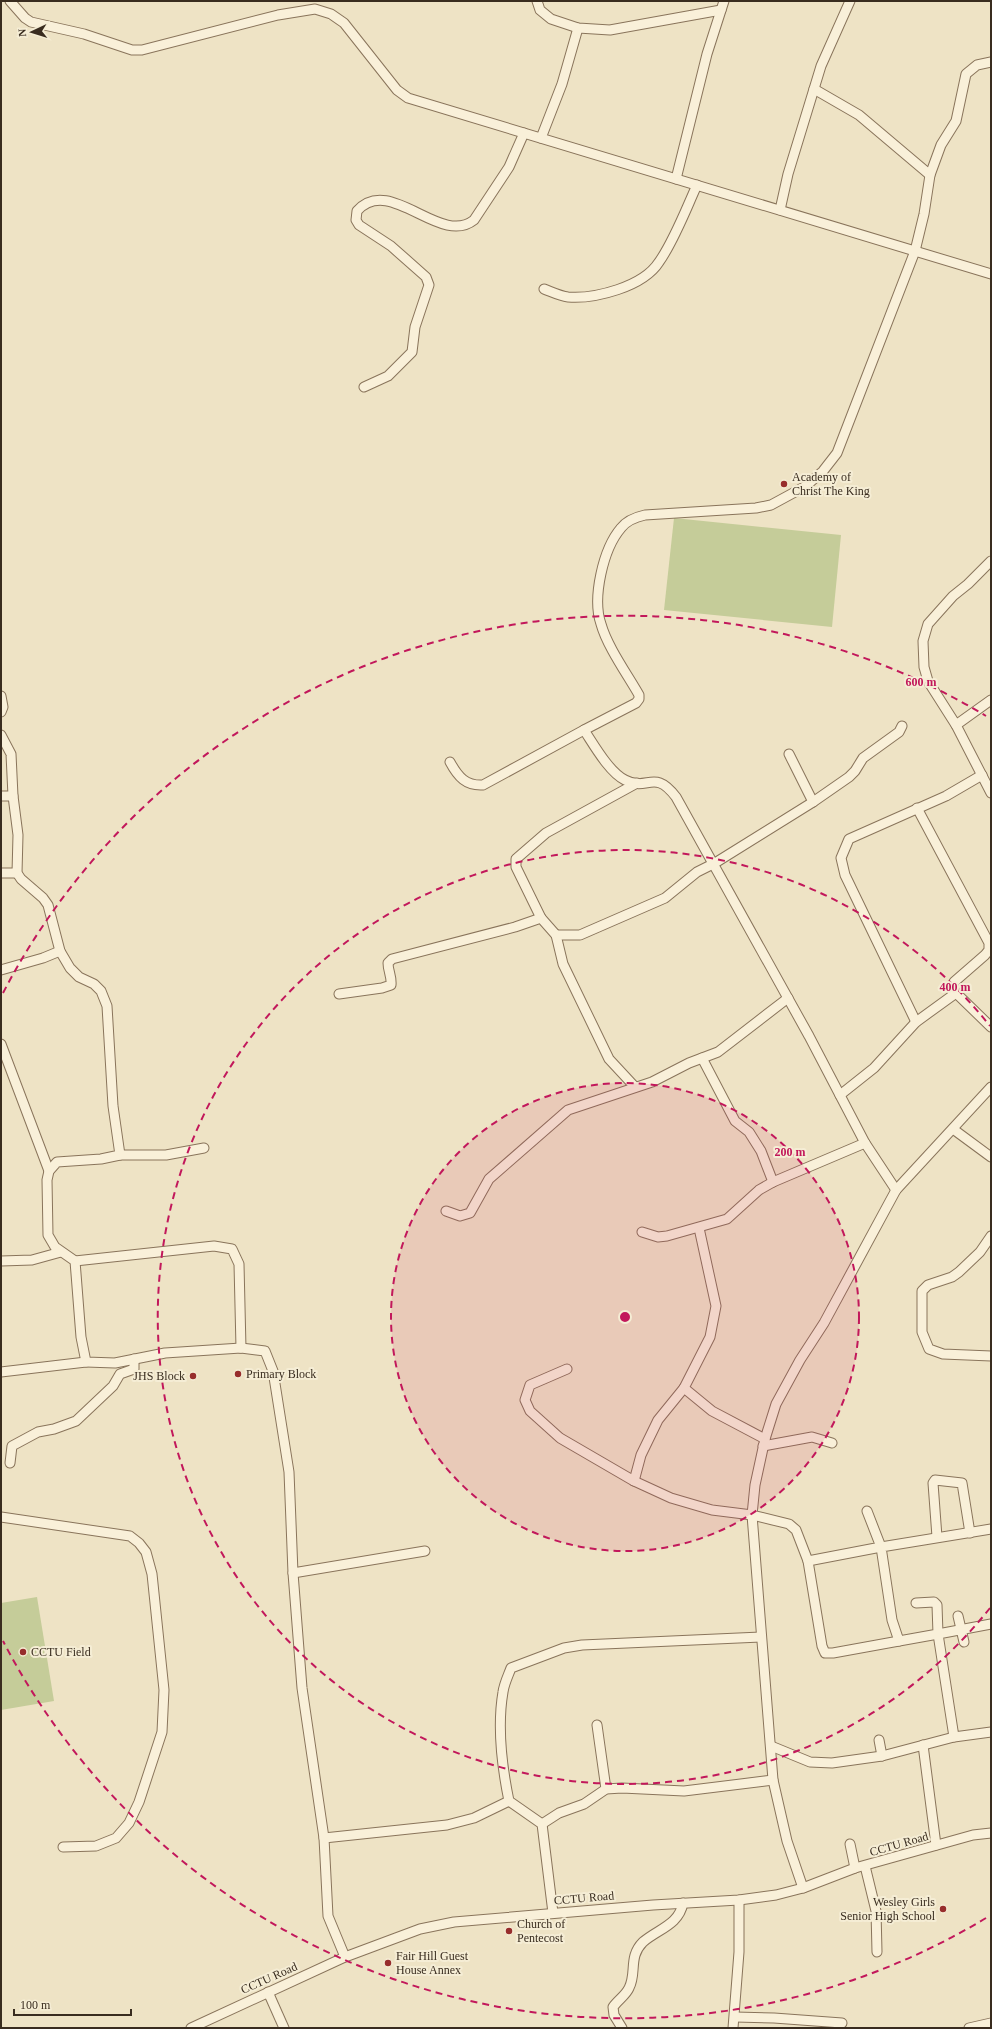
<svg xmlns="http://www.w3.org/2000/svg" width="992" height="2029" viewBox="0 0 992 2029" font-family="Georgia,serif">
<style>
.green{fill:#c5cc99}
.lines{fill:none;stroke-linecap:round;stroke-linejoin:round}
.minor-casing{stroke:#89745b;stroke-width:11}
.minor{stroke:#f9f0d9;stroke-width:9}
.ring{fill:none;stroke:#c2185b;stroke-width:2;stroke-dasharray:7 5}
.poi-dot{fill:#972d2c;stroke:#f5edd5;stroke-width:1.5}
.labels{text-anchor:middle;stroke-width:4;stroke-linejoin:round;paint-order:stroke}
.poi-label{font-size:12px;fill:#392c1f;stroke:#f5edd5;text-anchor:start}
.street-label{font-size:12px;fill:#392c1f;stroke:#f5edd5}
.centre{fill:#c2185b;stroke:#f5edd5;stroke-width:2}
.ring-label{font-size:12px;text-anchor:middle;font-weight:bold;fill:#c2185b;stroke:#f5edd5;stroke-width:4;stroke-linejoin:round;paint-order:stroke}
</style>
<rect width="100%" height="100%" fill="#eee3c5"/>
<!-- green -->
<g class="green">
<path d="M674 518 841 535 832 627 664 610Z"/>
<path d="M37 1597 54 1701 1 1710V1603Z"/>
</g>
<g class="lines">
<!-- minor casing -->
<g class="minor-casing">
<g id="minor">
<path d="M10 1 25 18 31 22 84 34 132 50H142L278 15 315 9 331 14 344 23 397 90 408 98 991 274"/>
<path d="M537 1 540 10 551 19 578 28 610 30 721 10"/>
<path d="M814 89 859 115 930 175"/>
<path d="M541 138 562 84 578 28"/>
<path d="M676 179 707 54 724 1"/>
<path d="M780 210 788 174 821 66 850 1"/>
<path d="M544 289C552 292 560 296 568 297 595 299 643 287 659 262 674 241 686 209 697 185"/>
<path d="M364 387 388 376 412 352 415 327 429 285 426 277 391 246 359 225 356 220 357 211C390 174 440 247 474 220L509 167 524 133"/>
<path d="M991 561 968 584 953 596 928 624 923 641 924 667 928 681 956 725 991 793"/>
<path d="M1 696 3 707 1 712"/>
<path d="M956 725 991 700"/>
<path d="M1 735 11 754 13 796 18 835 17 873 21 879 43 898 48 905 60 951 70 968 79 977 94 984 101 991 107 1006 113 1106 120 1155 101 1159 57 1162 49 1171 47 1180 48 1235 55 1247 75 1261 81 1337 86 1362 115 1363 165 1353 241 1348 265 1351 273 1371 289 1472 293 1573 302 1688 324 1838 328 1916 345 1957"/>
<path d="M789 754 813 802"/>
<path d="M450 762C458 777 466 786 483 785L584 730"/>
<path d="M1 796H13"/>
<path d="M917 808 989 943V950L985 955 954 982 953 988 956 993 991 1027"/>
<path d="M1 873H17"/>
<path d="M541 918 516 867V859L546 833 637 783"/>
<path d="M556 935H580L665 898 697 872 715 863 813 802 849 777 855 771 863 758 899 732 902 726"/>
<path d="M1 970 43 958 60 951"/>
<path d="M339 994 382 988 391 985C392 977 388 971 388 963L392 959 515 927 541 918 556 935 563 964 609 1059 635 1087"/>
<path d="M916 1022 845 875 841 858 849 839 946 796 982 775"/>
<path d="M1 1044 49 1171"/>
<path d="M702 1058 735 1121 749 1132 761 1151 773 1182"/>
<path d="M840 1095 874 1068 916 1022 956 993"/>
<path d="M953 1129 991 1157"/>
<path d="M120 1155H166L204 1148"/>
<path d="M896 1190 865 1143 809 1036 676 797C654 768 648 792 625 780 609 772 594 745 584 730L636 703 639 699V695C627 674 607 646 601 624 592 598 603 549 621 528 627 520 636 517 645 515L756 508 771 505 806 486 823 471 837 453 915 251 924 214 930 175 941 145 956 121 966 74 977 65 991 62"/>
<path d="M446 1211 460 1216 470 1213 489 1179 568 1110 652 1082 689 1063 718 1052 788 998"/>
<path d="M699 1228 716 1306 710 1337 684 1388 712 1411 765 1439"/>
<path d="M642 1232 658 1237 667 1236 727 1219 759 1190 773 1182 865 1143"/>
<path d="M991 1236 980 1252 959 1272 952 1277 928 1285 922 1291V1332L929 1349 943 1354 991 1356"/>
<path d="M1 1261 32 1260 61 1252"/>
<path d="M75 1261 214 1246 232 1249 239 1264 241 1348"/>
<path d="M567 1369 530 1385 525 1400 530 1411 560 1438 634 1481 671 1498 712 1510 752 1515 789 1524 796 1530 808 1561"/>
<path d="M1 1372 86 1362"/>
<path d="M763 1446 812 1437 832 1443"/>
<path d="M10 1463 12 1446 38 1432 54 1429 76 1421 113 1386 120 1374 134 1369V1359"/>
<path d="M634 1481 641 1455 658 1420 684 1388"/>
<path d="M867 1511 881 1547 808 1561 822 1646 825 1653H833L899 1641"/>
<path d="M1 1517 130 1536 139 1543 146 1552 152 1574 164 1690 162 1732 139 1802 129 1823 116 1838 96 1846 63 1847"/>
<path d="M937 1537 933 1483 935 1480 962 1483 970 1533"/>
<path d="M293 1573 425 1551"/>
<path d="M916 1603 934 1602 937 1605 938 1634 899 1641 892 1620 881 1547 991 1529"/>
<path d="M958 1616 964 1642"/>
<path d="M991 1624 938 1634 954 1737 991 1732"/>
<path d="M597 1725 606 1789"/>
<path d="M879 1740 882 1756"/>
<path d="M923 1745 936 1845"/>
<path d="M771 1746 810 1762 832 1763 882 1756 954 1737"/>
<path d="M542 1824 559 1813 584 1804 606 1789 622 1788 684 1791 773 1780"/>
<path d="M324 1838 447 1825 474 1818 509 1801"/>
<path d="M850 1844 855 1868"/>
<path d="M865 1866 876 1911 877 1952"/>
<path d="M803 1888 787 1841 773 1780 752 1515 755 1485 765 1439 776 1404 800 1360 824 1323 896 1190 991 1087"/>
<path d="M553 1913 542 1824 509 1801C502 1767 497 1727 503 1692 504 1684 508 1676 511 1668L564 1648 582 1645 761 1637"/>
<path d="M268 1992 284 2028"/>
<path d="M735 2017 774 2018 842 2023"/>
<path d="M191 2028 345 1957 420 1929 454 1922 653 1905 739 1900 776 1895 803 1888 855 1868 973 1835 991 1833"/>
<path d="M622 2028 614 2015 613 2007C618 2000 626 1995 629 1988 637 1973 628 1957 643 1942 658 1929 679 1925 683 1903"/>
<path d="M733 2028 739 1952V1900"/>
<path d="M969 2028 991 2023"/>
</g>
</g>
<!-- minor -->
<use href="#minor" class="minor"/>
</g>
<!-- distance rings -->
<circle cx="625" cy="1317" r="234" fill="#c2185b" fill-opacity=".12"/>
<g class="ring">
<circle cx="625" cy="1317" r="234"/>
<path d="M990 1608A467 467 0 1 1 990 1026"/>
<path d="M986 1918A701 701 0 0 1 3 1641M3 993A701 701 0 0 1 986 716"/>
</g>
<!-- markers -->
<g class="poi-dot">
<circle cx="784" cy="484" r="4"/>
<circle cx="238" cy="1374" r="4"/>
<circle cx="193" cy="1376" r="4"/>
<circle cx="23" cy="1652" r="4"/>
<circle cx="943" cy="1909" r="4"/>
<circle cx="509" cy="1931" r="4"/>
<circle cx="388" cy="1963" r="4"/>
</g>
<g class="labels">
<!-- poi labels -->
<g class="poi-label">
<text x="792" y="481">Academy of<tspan x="792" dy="14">Christ The King</tspan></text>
<text x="246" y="1378">Primary Block</text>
<text x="185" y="1380" text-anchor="end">JHS Block</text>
<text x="31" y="1656">CCTU Field</text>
<text x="935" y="1906" text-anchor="end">Wesley Girls<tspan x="935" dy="14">Senior High School</tspan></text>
<text x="517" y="1928">Church of<tspan x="517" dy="14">Pentecost</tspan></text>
<text x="396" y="1960">Fair Hill Guest<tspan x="396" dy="14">House Annex</tspan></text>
</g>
<!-- street labels -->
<g class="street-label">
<text transform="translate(899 1844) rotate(-16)" y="4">CCTU Road</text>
<text transform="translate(584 1898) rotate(-5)" y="4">CCTU Road</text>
<text transform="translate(269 1978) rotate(-24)" y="4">CCTU Road</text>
</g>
</g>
<circle cx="625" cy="1317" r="6" class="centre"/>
<g class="ring-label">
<text x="921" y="686">600 m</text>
<text x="955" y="991">400 m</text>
<text x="790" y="1156">200 m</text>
</g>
<!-- border -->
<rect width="992" height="2029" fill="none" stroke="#392c1f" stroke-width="4"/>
<!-- north arrow -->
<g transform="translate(32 32) rotate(266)" stroke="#f5edd5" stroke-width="3" paint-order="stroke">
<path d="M0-3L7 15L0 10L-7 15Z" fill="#392c1f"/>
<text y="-6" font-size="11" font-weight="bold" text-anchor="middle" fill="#392c1f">N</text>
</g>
<!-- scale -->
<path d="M14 2009v6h117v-6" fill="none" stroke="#392c1f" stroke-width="2"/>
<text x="20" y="2009" font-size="12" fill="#392c1f" stroke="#f5edd5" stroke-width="3" paint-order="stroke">100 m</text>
</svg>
